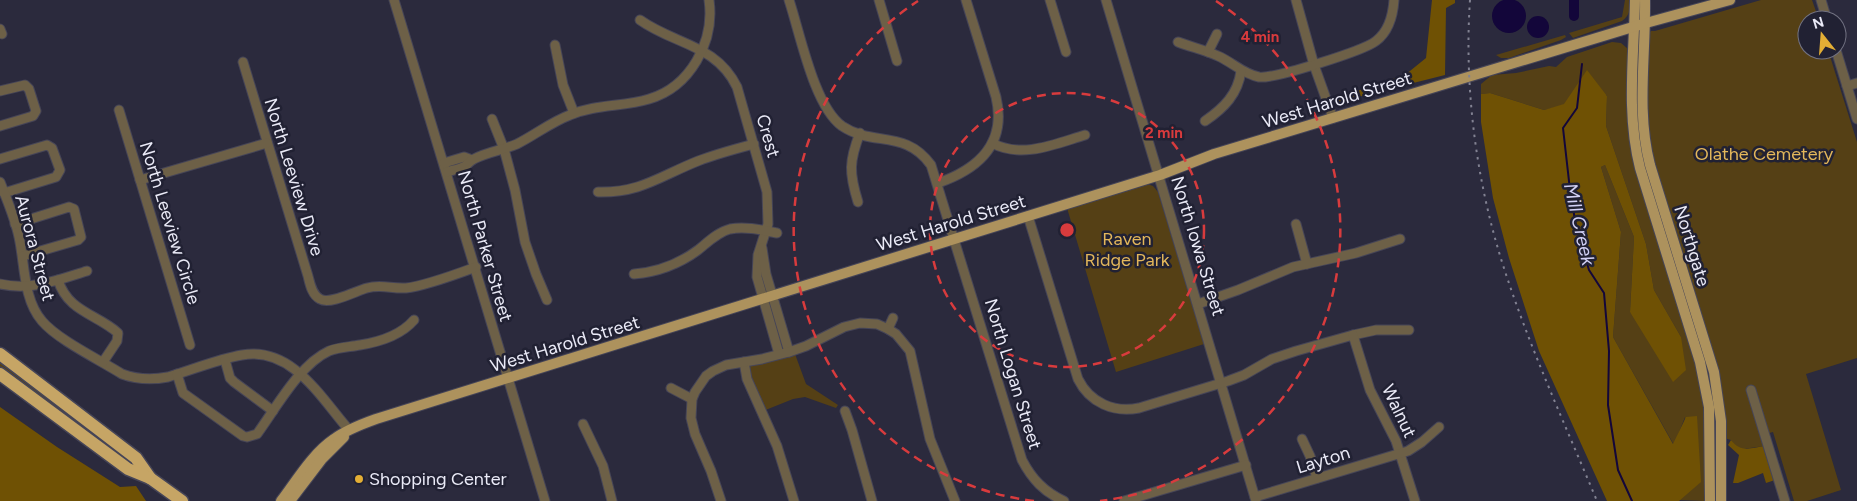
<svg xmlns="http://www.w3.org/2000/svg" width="1857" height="501" viewBox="0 0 1857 501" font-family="Figtree,sans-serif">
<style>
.green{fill:#554015}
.forest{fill:#6f5104}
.water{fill:#13063a}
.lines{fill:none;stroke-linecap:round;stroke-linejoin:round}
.stream{stroke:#13063a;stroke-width:2}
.river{stroke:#13063a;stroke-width:10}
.minor-casing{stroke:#464557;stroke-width:11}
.major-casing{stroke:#464557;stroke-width:12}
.highway-casing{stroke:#464557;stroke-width:15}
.minor{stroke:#6d6047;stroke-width:9}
.major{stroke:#ad925d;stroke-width:10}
.highway{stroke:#c6a565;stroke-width:12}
.rail{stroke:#828292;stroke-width:2;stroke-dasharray:2.5 5;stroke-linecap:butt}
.ring{fill:none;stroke:#d83b3d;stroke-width:2.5;stroke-dasharray:9 6}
.poi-dot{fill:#e3ae35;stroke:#212133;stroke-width:2}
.labels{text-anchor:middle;stroke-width:5;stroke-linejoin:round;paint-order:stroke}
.street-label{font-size:18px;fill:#eaeaf7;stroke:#212133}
.park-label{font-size:18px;fill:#e3b75b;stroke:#212133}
.poi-label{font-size:18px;fill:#eaeaf7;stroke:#212133;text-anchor:start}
.water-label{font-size:19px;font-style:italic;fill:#d1d0f4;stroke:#212133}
.centre{fill:#d83b3d;stroke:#212133;stroke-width:2.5}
.ring-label{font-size:15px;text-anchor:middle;font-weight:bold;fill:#d83b3d;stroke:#212133;stroke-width:5;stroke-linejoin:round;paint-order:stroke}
</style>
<rect width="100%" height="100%" fill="#2b2a3d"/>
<!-- green -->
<g class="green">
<path d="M1625 0H1630C1630 10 1630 15 1622 21L1573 38 1569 33 1622 17Z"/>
<path d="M1761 0H1812L1819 20H1807V50H1828L1857 142V358L1806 374 1841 490 1807 501H1794L1773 432 1762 435 1765 446 1743 449 1736 448 1731 440 1724 438V421L1652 159 1645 118 1649 33 1651 31H1655Z"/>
<path d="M1565 35 1566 37 1561 40 1509 58H1501L1496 55Z"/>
<path d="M1612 42 1621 43 1628 49 1627 120 1633 160 1699 374 1705 414V501L1679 500 1685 417 1674 445 1613 337 1621 232 1601 167 1605 165 1634 237 1630 312 1681 337 1654 290 1646 244 1606 126 1607 95 1544 110 1490 93 1481 94V84L1492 75 1516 73 1549 66 1556 67 1567 57Z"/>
<path d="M1147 184 1153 186 1158 192 1204 344 1116 372 1067 208Z"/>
<path d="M795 354 806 384 838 405 836 408 805 397 793 399 763 411 749 379 748 365Z"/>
<path d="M0 361 130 461 0 368Z"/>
</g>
<!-- forest -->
<g class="forest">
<path d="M1432 0H1455V3L1446 8 1445 75 1338 102 1336 98 1405 75 1426 58Z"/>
<path d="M1587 70 1607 96 1606 126 1646 244 1654 290 1681 337 1686 370 1673 382 1630 312 1634 237 1605 165 1601 167 1621 232 1613 337 1673 444 1686 417 1697 416 1701 482 1679 501H1607L1539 351 1509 258 1493 198 1481 122V94L1490 93 1544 110 1564 104Z"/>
<path d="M0 407 57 447 120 487 136 486 146 501H0Z"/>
<path d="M1731 440C1741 453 1750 448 1765 446L1775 480 1766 483 1763 473 1738 483H1733L1739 455 1728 445Z"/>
</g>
<!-- water -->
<g class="water">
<circle cx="1509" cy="16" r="17"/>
<circle cx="1538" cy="27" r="11"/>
</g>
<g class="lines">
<!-- stream -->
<path class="stream" d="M1582 64 1577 108 1563 128 1570 190 1576 226 1589 270 1604 293 1609 351 1608 405 1618 470 1632 501"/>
<!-- river -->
<path class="river" d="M1574 0V16"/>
<!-- minor casing -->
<g class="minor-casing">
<g id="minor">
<path d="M394 0 545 501"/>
<path d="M789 0C800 33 814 106 842 126 873 147 905 129 931 165L1022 460C1032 479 1044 492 1064 501"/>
<path d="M879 0 897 61"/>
<path d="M1050 0 1066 52"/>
<path d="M1106 0 1256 501"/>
<path d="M1296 0 1314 65 1333 118"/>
<path d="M1821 0 1827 20"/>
<path d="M640 20C675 45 716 44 737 87L767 192 768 224 758 255 757 277 779 354"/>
<path d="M0 29 2 34"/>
<path d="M1178 42C1191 47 1205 50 1218 56 1232 62 1243 74 1259 77 1274 79 1363 51 1376 41 1388 32 1393 15 1394 0"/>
<path d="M555 45 563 85 574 113"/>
<path d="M1836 50 1857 119"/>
<path d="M1208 52 1217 34"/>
<path d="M243 62 308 276C310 284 312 295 320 299 330 305 356 291 367 288 381 284 392 289 406 288 425 286 457 274 476 267"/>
<path d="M1847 86 1857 83"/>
<path d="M0 91 25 85 29 89 36 111 33 116 0 126"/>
<path d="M119 110 190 345"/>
<path d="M492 119 504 149 515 190 525 242 536 274 547 300"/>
<path d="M1205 121C1224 108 1238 94 1241 71"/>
<path d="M992 143C1022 159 1055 144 1085 135"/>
<path d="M0 159 47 145 52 148 60 170 56 177 4 193"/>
<path d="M444 163 464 157 472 160"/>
<path d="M447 172C453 170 460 169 465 166 468 164 470 161 474 159 487 152 503 150 517 144 535 135 551 122 570 115 596 104 623 107 649 99 690 87 715 42 709 0"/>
<path d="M140 180 267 143"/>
<path d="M0 182C7 200 15 218 19 237 25 264 23 299 42 321 58 340 100 360 122 374 138 380 152 380 168 377 192 370 218 359 242 355 292 346 321 398 349 430"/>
<path d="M938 183C978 169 1007 144 996 97L966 0"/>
<path d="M598 192C641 193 660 176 698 161 716 154 735 149 754 144"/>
<path d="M858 202C849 173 849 161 860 133"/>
<path d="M1028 216 1078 379C1090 403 1114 413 1139 408L1228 381 1244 375 1272 359 1296 351 1353 335 1376 330H1409"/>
<path d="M15 224 69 207 74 209 81 237 78 240 23 256"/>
<path d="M1296 224 1307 264"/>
<path d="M762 248 766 274 789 352"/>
<path d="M634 274C658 272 679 264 698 250 708 242 718 232 730 229 745 226 762 230 777 233"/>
<path d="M58 280C68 312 97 314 118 333L117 341 103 362"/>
<path d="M0 284C31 291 58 280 87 271"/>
<path d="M1198 304 1238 290 1293 267 1356 253 1400 239"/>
<path d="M888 329 893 318"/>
<path d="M1353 335 1370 390 1396 441 1415 501"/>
<path d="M225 360 230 378 234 382 273 411"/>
<path d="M744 362 747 379 777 446 794 501"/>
<path d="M177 374 183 393 243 436 247 437 257 434C276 408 300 364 329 351 339 347 350 347 360 345 379 342 401 335 414 320"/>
<path d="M671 388 692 399"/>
<path d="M1751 390 1785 501"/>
<path d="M845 411 852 430 872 501"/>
<path d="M583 424 603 466 612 501"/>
<path d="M1302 439 1310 456 1317 478"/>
<path d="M1255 497 1408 451 1422 442 1439 427"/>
<path d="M721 501 711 471 695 434 691 418 692 399 695 392 706 376 713 371 726 365 762 359 789 352 806 346 844 327 860 323 877 324 888 329 896 334 910 351 930 439 955 501"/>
<path d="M1124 501 1246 465"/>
</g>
</g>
<!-- major casing -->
<g class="major-casing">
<g id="major">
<path d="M1635 0C1634 56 1626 113 1640 168L1700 362 1709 407 1710 501"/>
<path d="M1645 0C1646 55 1636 111 1650 165L1714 372 1721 421V501"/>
<path d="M281 501C297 480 312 454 334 439 346 430 362 424 376 419L1160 175 1214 154 1646 23 1730 0"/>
<path d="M290 501 322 459 344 437"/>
</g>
</g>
<!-- highway casing -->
<g class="highway-casing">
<g id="highway">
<path d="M0 354 136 458 150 478"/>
<path d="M0 374 128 469 150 478 182 501"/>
</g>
</g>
<!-- minor -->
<use href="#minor" class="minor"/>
<!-- major -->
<use href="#major" class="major"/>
<!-- highway -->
<use href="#highway" class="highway"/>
<!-- rail -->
<path class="rail" d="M1470 0C1464 87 1476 179 1502 262 1528 344 1564 422 1597 501"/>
</g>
<!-- distance rings -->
<g class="ring">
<circle cx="1067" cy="230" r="137"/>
<path d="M1034 501A273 273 0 0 1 918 1M1216 1A273 273 0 0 1 1100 501"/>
</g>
<!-- markers -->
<circle class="poi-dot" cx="359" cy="479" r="5"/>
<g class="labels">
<!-- street labels -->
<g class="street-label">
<text transform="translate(1337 100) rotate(-17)" y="6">West Harold Street</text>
<text transform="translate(768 136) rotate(74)" y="6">Crest</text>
<text transform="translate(294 177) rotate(73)" y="6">North Leeview Drive</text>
<text transform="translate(170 223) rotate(73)" y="6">North Leeview Circle</text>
<text transform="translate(951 223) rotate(-17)" y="6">West Harold Street</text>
<text transform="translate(485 246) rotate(74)" y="6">North Parker Street</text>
<text transform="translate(1198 246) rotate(73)" y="6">North Iowa Street</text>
<text transform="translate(1692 246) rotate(73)" y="6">Northgate</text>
<text transform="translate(35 248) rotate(75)" y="6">Aurora Street</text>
<text transform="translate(565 344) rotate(-17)" y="6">West Harold Street</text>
<text transform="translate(1013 374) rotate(73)" y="6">North Logan Street</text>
<text transform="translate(1399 411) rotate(65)" y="6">Walnut</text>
<text transform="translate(1323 460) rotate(-17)" y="6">Layton</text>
</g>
<!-- park labels -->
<g class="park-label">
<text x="1764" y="160">Olathe Cemetery</text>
<text x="1127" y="245">Raven<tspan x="1127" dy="21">Ridge Park</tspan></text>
</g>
<!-- poi labels -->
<g class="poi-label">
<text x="369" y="485">Shopping Center</text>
</g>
<!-- water labels -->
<g class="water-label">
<text transform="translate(1580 224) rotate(77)" y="7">Mill Creek</text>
</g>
</g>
<circle cx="1067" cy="230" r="8" class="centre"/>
<g class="ring-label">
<text x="1260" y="42">4 min</text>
<text x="1164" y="138">2 min</text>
</g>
<!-- north arrow -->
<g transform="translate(1822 35) rotate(343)"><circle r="24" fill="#212133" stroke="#717181"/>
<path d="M0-4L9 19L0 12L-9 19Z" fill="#e3ae35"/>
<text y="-8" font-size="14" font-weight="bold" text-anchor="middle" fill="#eaeaf7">N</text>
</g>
</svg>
